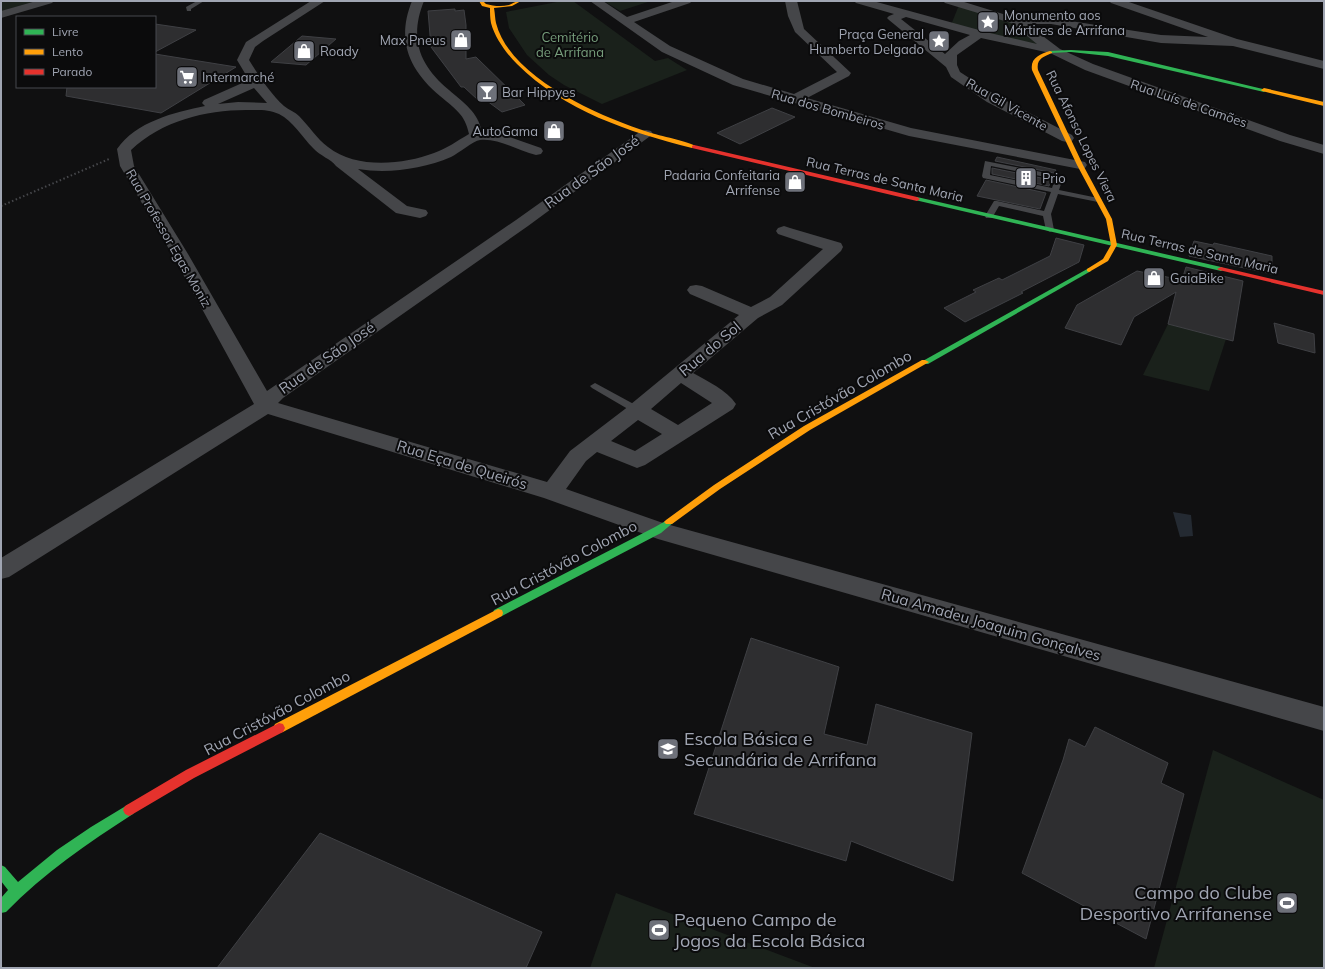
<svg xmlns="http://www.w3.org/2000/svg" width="1325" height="969" viewBox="0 0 1325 969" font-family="Mulish,sans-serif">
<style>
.green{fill:#1a211b}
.water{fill:#242a32}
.building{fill:#2e2e30;stroke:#3f4044}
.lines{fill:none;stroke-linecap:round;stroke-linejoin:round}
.path{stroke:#46474b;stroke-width:2;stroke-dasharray:1.5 2.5;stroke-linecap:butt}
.lane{fill:#454649;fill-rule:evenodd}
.street{fill:#454649;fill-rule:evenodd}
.fast{fill:#30b455;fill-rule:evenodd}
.slow{fill:#ff9f0a;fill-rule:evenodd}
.jam{fill:#e5322d;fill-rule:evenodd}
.labels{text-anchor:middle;stroke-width:4;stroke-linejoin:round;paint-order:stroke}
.far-poi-label{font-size:13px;fill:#a0a5b2;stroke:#0b0b0c;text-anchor:start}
.far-park-label{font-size:13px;fill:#779e7c;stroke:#0b0b0c}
.far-street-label{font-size:13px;fill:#a0a5b2;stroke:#0b0b0c}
.street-label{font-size:15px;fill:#a0a5b2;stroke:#0b0b0c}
.near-poi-label{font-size:18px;fill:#a0a5b2;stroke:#0b0b0c;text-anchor:start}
</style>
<rect width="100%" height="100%" fill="#101011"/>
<!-- green -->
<g class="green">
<path d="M1 1H36L2 11Z"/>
<path d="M562 1H573L655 61 668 58 687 70 602 104 564 85 549 75 527 55 509 28 506 12Z"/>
<path d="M604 1H651L620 11Z"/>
<path d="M959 5 1014 22 1048 48 951 25Z"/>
<path d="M1168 324 1226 339 1209 391 1143 375Z"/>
<path d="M1213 750 1324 800V968H1154Z"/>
<path d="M616 893 815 968H590Z"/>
</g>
<!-- water -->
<path class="water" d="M1173 512 1191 515 1193 536 1180 537Z"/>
<!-- building -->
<g class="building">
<path d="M455 9V11L464 10 466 25V59L476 57 525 105 502 112 483 98 478 100 464 87H461L431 47 428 11Z"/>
<path d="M155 24 196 30 155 52Z"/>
<path d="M302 36 336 39 306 65 271 62Z"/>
<path d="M155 54 236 67 161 113 66 96 67 87H155Z"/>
<path d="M772 108 795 117 740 144 717 133Z"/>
<path d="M997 157 1056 170 1054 173 995 161Z"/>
<path d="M992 168 1051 180 1049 186 992 174Z"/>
<path d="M986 180 1046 193 1040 209 977 196Z"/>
<path d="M1056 238 1084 245 1079 262 1021 292 1023 293 965 322 944 308 976 292 973 290 999 278 1002 280 1050 256Z"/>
<path d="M1194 241 1213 245 1214 243 1272 256V274L1189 256Z"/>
<path d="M1186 267 1243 281 1233 341 1168 324 1176 292 1134 317 1121 345 1065 328 1077 305 1137 271 1182 280Z"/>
<path d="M1274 323 1314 334 1315 353 1278 343Z"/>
<path d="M751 638 839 667 824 734 867 745 876 704 972 733 953 881 851 841 846 861 694 814Z"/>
<path d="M1095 727 1168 763 1161 783 1184 794 1146 939 1022 873 1063 760 1069 739 1085 747Z"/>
<path d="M320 833 542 932 526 968H217Z"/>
</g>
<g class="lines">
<!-- path -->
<path class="path" d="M1 206 109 159"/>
<!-- lane -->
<g class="lane">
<path d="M197 1H204L191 9V11H187L186 7Z"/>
<path d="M985 161 1062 176 1063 178 1059 190 1098 198 1102 200 1098 202 1058 194 1051 214 1054 230 1050 232 1046 230 1043 216 999 206 992 218H986L985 216 994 201H997L1044 211 1051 192 983 178 982 176ZM991 166 1055 179 1052 188 990 175Z"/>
<path d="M595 383 641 408 642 410 641 412H633L592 388 590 386Z"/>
</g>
<!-- street -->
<g class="street">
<path d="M36 1H54L52 3 1 18V11Z"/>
<path d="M311 1H325L263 41 255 47 249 60C259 76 270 93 284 106 289 110 295 112 299 116 309 126 317 139 328 147 356 169 402 165 434 153 446 149 457 141 469 134 465 114 455 109 440 96 409 70 396 40 412 1H424C409 38 419 65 449 90 464 103 478 112 482 132L501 134 541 148 543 151 541 154 536 155C518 151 499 138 480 140 473 141 459 153 451 157 423 169 388 174 358 169L407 206 426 210 428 213 426 216 420 218 396 213 336 166C331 159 320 156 313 148 302 137 293 121 279 114 269 109 257 110 246 110 205 110 162 121 131 150L134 166 188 254 267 391 516 220 641 131 646 130 651 131 653 134 528 226 283 398 278 403 547 482 570 451 625 409 739 315 690 294 687 290 690 286 696 285 702 286 751 307 770 297 823 249 778 234 776 231 778 228 784 226 790 228 841 243 843 247 841 251 782 305 758 318 693 373C707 381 727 390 736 404L733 409 645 465 637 468 597 452 586 461 566 489 663 523 1324 707V731L658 539 544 498 268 414 9 577 1 579V558L254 404 172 254 120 166 117 149C135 122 175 112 205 106L202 103 204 100 249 80 237 60 246 42ZM254 88 267 103 238 102 218 104ZM681 383 712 403 678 425 651 409ZM638 420 662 434 635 451 611 441Z"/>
<path d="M590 1H603L627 17 675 1H692L690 3 634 22 670 46 743 79 794 94 837 72 795 32 788 16 785 1H797L804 29 851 73 849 76 807 98 911 128 1080 161 1085 162 1087 165 1085 168 1080 169 909 136 733 85 662 52Z"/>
<path d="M854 1H873L990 33 1037 44 1011 23 945 3 943 1H961L1016 18H1051L1161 35 1208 37 1111 3 1109 1H1126L1237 39 1324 61V69L1233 46 1161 43 1051 24H1027L1060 49 1093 64 1290 135 1324 145V154L1280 141 1085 70 1050 53 981 38 957 55V65L960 72 997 96 1072 135 1074 138 1072 141 1067 142 1062 141 987 102 951 77 946 67 889 20 887 18 889 16 894 14 856 3ZM906 17 970 35 959 41 945 54 901 19Z"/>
</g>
<!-- fast -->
<g class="fast">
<path d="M421 1H483L481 2H423Z"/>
<path d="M1071 50 1108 52 1267 90 1264 92 1108 56 1071 52 1050 53 1048 52 1050 51Z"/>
<path d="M917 197 1221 267 1225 269 1221 271 915 200V198Z"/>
<path d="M1089 268 1091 269V271L928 364H925L921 362Z"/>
<path d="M669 519 672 520 674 522 661 533 502 616 498 617 494 616 493 613 494 610 655 527Z"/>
<path d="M129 804 133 806 135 810 133 814C88 843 44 873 6 912L1 913V898L8 890 1 881V865L5 867 18 882 57 850 91 827Z"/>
</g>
<!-- slow -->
<g class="slow">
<path d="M479 1H483L486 4C493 6 501 7 509 5 514 3 516 1 521 1L512 6 494 8C495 13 495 19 496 23 510 78 599 116 648 132 659 136 689 141 697 147L692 148C629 132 564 111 517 64 506 53 495 38 491 23 490 18 490 13 490 8L482 6Z"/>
<path d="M1050 51 1052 52V53C1043 57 1036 59 1038 70L1083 165 1112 219 1117 245 1108 261 1089 272 1087 271V269L1103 259 1111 245 1106 219 1077 165 1032 70C1030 58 1040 54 1050 51Z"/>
<path d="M1264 88 1324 102V106L1262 91 1261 90Z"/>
<path d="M922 360H925L929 362 810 430 720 489 672 524H666L664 522 666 520 714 485 804 426Z"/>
<path d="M498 609 502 610 503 613 502 616 283 732 279 733 275 732 273 728 275 724Z"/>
</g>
<!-- jam -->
<g class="jam">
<path d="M694 145 917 197 920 199 917 201 692 148V146Z"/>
<path d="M1221 267 1324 291V295L1219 270 1217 269Z"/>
<path d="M279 723 283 724 285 728 283 732 194 778 133 814 129 816 125 814 123 810 125 806 186 770Z"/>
</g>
</g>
<!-- icons -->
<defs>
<g id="sight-square" transform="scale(1.15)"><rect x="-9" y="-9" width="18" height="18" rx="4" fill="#6e717a" stroke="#0b0b0c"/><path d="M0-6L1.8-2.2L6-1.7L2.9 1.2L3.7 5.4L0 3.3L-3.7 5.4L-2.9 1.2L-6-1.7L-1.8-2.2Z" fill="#fff"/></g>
<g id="shop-square" transform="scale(1.15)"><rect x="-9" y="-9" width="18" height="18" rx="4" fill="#6e717a" stroke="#0b0b0c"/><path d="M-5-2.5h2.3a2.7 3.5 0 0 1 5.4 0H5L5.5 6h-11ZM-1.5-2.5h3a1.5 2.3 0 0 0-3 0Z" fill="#fff"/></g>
<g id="supermarket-square" transform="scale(1.15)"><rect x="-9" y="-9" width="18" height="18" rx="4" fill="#6e717a" stroke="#0b0b0c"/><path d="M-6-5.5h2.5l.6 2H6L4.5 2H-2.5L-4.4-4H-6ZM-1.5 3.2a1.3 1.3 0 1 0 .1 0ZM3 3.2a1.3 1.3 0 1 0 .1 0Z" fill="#fff"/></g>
<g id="bar-square" transform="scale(1.15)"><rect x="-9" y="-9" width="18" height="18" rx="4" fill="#6e717a" stroke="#0b0b0c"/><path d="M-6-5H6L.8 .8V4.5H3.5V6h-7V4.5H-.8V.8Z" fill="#fff"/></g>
<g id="building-square" transform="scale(1.15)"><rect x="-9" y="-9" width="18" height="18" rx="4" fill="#6e717a" stroke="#0b0b0c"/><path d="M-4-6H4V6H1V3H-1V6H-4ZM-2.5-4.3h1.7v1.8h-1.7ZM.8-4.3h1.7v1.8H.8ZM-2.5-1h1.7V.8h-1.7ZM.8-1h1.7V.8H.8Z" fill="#fff"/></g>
<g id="school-square" transform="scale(1.15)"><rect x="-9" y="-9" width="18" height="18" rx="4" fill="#6e717a" stroke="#0b0b0c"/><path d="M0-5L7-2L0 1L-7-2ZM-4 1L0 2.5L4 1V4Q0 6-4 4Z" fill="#fff"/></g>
<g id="stadium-square" transform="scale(1.15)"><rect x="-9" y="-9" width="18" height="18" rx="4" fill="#6e717a" stroke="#0b0b0c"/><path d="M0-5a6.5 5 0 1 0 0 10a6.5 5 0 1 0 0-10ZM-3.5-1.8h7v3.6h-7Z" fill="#fff"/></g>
</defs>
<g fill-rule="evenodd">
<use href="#sight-square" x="988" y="22"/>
<use href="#shop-square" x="461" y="40"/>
<use href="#sight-square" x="939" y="41"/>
<use href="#shop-square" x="304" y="51"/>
<use href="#supermarket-square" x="187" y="77"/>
<use href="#bar-square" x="487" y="92"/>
<use href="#shop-square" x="554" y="131"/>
<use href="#building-square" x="1026" y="178"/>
<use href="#shop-square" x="795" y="182"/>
<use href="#shop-square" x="1154" y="278"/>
<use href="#school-square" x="668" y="749"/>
<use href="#stadium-square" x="1287" y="903"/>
<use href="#stadium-square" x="659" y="930"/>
</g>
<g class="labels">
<!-- far-poi labels -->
<g class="far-poi-label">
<text x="1004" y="20">Monumento aos<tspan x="1004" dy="15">Mártires de Arrifana</tspan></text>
<text x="924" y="39" text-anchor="end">Praça General<tspan x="924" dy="15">Humberto Delgado</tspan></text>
<text x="446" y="45" text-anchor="end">Max Pneus</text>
<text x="320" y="56">Roady</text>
<text x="202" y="82">Intermarché</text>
<text x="502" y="97">Bar Hippyes</text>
<text x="538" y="136" text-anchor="end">AutoGama</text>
<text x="780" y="180" text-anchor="end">Padaria Confeitaria<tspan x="780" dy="15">Arrifense</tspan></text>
<text x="1042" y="183">Prio</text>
<text x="1170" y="283">GaiaBike</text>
</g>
<!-- far-park labels -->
<g class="far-park-label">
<text x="570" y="42">Cemitério<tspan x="570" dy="15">de Arrifana</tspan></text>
</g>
<!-- far-street labels -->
<g class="far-street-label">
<text transform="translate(1189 103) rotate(19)" y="5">Rua Luís de Camões</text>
<text transform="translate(1007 104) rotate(30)" y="5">Rua Gil Vicente</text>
<text transform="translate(828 109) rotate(16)" y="5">Rua dos Bombeiros</text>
<text transform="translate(1082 136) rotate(64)" y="5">Rua Afonso Lopes Viera</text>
<text transform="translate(885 179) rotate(13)" y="5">Rua Terras de Santa Maria</text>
<text transform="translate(169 238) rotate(60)" y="5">Rua Professor Egas Moniz</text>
<text transform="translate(1200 251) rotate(13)" y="5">Rua Terras de Santa Maria</text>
</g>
<!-- street labels -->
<g class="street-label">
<text transform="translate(592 172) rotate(-36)" y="5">Rua de São José</text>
<text transform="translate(710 349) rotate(-40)" y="5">Rua do Sol</text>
<text transform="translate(327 358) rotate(-35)" y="5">Rua de São José</text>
<text transform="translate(840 395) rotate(-30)" y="5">Rua Cristóvão Colombo</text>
<text transform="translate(462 465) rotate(17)" y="5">Rua Eça de Queirós</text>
<text transform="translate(564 563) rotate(-28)" y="5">Rua Cristóvão Colombo</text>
<text transform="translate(991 625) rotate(16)" y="5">Rua Amadeu Joaquim Gonçalves</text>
<text transform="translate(277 713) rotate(-28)" y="5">Rua Cristóvão Colombo</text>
</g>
<!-- near-poi labels -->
<g class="near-poi-label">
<text x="684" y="745">Escola Básica e<tspan x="684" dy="21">Secundária de Arrifana</tspan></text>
<text x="1272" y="899" text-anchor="end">Campo do Clube<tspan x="1272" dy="21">Desportivo Arrifanense</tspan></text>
<text x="674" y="926">Pequeno Campo de<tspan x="674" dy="21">Jogos da Escola Básica</tspan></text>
</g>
</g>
<!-- border -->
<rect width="1325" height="969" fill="none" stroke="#a0a5b2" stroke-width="4"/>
<!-- legend -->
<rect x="16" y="16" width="140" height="72" fill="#0b0b0c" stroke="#47494e"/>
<rect x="24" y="29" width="20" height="6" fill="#30b455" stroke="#47494e"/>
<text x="52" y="36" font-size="12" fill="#a0a5b2">Livre</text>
<rect x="24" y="49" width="20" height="6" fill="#ff9f0a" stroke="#47494e"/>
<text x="52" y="56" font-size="12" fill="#a0a5b2">Lento</text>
<rect x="24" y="69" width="20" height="6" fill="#e5322d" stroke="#47494e"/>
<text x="52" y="76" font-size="12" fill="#a0a5b2">Parado</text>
</svg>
